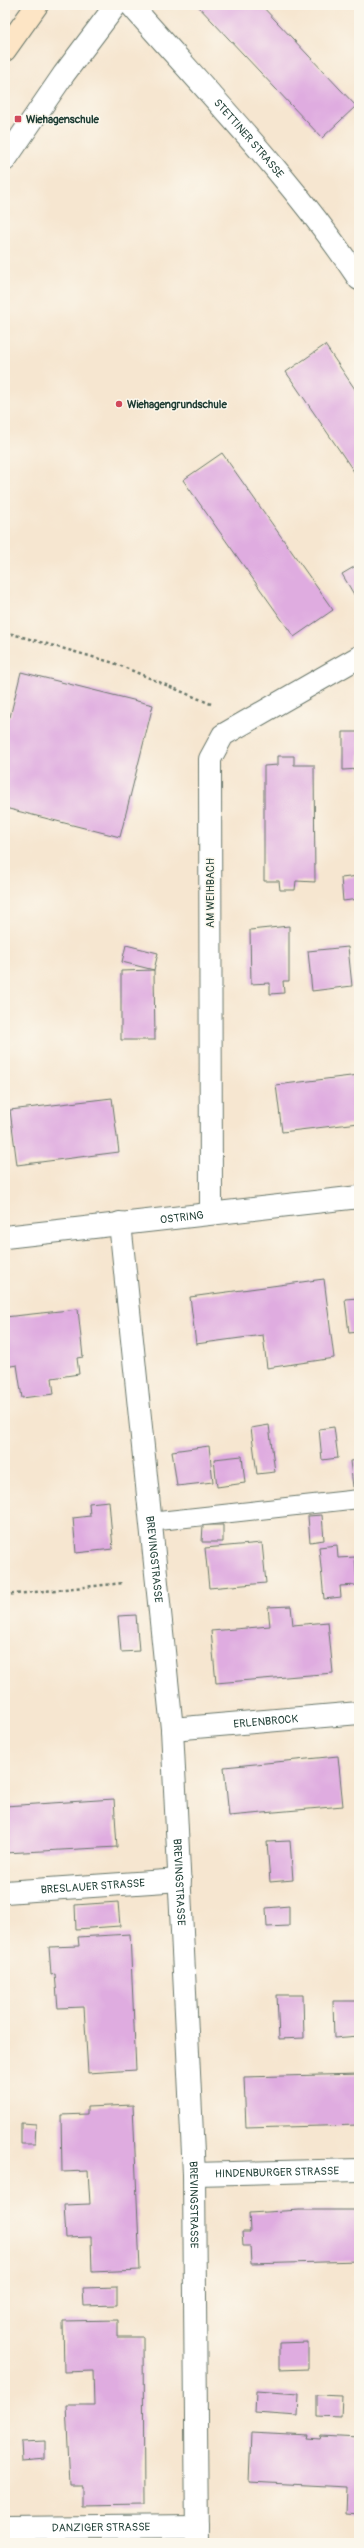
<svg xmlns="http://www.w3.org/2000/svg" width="364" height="2548" viewBox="0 0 364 2548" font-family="Pangolin,sans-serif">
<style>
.building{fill:#dface0}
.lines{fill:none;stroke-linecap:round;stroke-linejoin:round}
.lane-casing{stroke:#6a786b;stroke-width:20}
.street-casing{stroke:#6a786b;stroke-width:24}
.secondary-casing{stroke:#6a786b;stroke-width:24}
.path{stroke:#6a786b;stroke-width:2.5;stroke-dasharray:3 3;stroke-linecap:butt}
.lane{stroke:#fff;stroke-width:18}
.street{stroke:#fff;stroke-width:22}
.secondary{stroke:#fde5c5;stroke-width:22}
.poi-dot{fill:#d1495b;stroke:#fbf7ec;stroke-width:1.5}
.labels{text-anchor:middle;stroke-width:3;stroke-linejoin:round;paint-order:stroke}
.poi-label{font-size:11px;font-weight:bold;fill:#1f3d34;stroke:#fbf7ec;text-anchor:start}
.street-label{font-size:11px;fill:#1f3d34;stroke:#fbf7ec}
</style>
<rect width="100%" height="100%" fill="#fbf7ec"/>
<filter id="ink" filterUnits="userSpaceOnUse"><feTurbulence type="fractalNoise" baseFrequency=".025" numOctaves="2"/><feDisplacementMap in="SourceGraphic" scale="8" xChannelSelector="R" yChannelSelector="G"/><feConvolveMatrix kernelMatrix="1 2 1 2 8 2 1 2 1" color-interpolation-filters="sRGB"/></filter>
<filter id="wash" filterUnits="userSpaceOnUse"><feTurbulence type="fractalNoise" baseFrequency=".012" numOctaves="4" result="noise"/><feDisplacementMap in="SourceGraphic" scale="16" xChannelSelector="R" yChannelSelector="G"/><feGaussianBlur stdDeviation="0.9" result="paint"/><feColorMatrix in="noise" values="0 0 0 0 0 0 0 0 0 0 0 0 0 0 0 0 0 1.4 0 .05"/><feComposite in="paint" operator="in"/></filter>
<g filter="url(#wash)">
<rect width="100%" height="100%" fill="#f6e6d0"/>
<g id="blocks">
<!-- building -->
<g class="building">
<path d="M197 5H261L356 106 322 138Z"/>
<path d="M325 345 359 395V479L286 372Z"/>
<path d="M222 453 333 610 294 637 183 480Z"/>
<path d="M359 564V603L342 574Z"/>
<path d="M21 672 153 705 120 837 5 808V716L10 717Z"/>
<path d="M343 732H359V769L343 770Z"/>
<path d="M278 756H294V765H314L315 882 296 881 295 890H280L279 881H264V766L278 765Z"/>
<path d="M359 876V899L343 901 341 878Z"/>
<path d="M289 926V981H283L284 993 270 994V983L251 984 250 930Z"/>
<path d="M126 945 158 953 154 970 155 1040H121V971L154 970 122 962Z"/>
<path d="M348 947 352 986 312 991 308 951Z"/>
<path d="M359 1075V1123L282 1132 276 1085Z"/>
<path d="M112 1098 119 1152 17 1165 10 1110Z"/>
<path d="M324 1279 334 1358 267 1368 263 1335 196 1344 190 1297Z"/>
<path d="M359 1298V1332L349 1333 345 1299Z"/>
<path d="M78 1309 83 1357 77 1358 79 1374 52 1378 54 1394 22 1398 17 1365 5 1367V1317Z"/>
<path d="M269 1425 275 1472 257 1474 251 1428Z"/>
<path d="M334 1427 338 1458 322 1460 319 1429Z"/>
<path d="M209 1446 213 1482 177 1486 172 1451Z"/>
<path d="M242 1456 245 1483 217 1487 214 1459Z"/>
<path d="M359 1460V1487H353L350 1461Z"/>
<path d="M109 1501 113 1549 76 1553 73 1518 90 1516 89 1503Z"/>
<path d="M322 1515 324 1540 310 1542 308 1516Z"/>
<path d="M203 1525H223V1542H202Z"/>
<path d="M262 1543 266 1583 209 1588 205 1548Z"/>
<path d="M337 1545 338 1558 355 1557 357 1585 340 1586 341 1597 324 1599 319 1547Z"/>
<path d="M291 1606 293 1625 328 1622 333 1673 216 1683 211 1631 270 1626 268 1607Z"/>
<path d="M136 1615 139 1651 121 1652 118 1616Z"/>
<path d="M338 1756 343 1806 229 1816 224 1767Z"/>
<path d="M114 1799 117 1847 5 1853V1806Z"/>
<path d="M290 1841 293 1880 270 1882 267 1842Z"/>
<path d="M118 1902 120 1926 76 1929 75 1905Z"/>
<path d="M289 1906V1926L267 1927 266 1908Z"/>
<path d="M130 1934 136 2070 88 2073 84 2007 58 2008 55 1974 51 1975 49 1947 79 1946 78 1937Z"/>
<path d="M277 1995H303L304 2038 279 2039Z"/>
<path d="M333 2001H359V2036L334 2038Z"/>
<path d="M359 2074V2125L246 2128 244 2077Z"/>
<path d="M133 2105 140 2270 92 2272 91 2237 66 2238 64 2205 90 2204 88 2171 62 2172 61 2115 87 2114V2107Z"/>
<path d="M21 2123 36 2124 35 2144H21Z"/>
<path d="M300 2210H359V2261L251 2264 250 2246H243L242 2232H250L249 2213Z"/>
<path d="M117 2287V2305L84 2306 83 2288Z"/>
<path d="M118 2320V2337H143L144 2505 82 2506V2486H70L66 2405H94L93 2371 64 2372 63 2321Z"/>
<path d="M308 2342V2369L279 2370V2343Z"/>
<path d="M256 2391 299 2394 298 2416 255 2413Z"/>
<path d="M317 2395 342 2396 341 2417 317 2416Z"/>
<path d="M251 2432 308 2435 307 2438 320 2439 321 2436 359 2438 357 2463H359V2515L346 2514 347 2487 249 2482Z"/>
<path d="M45 2441V2459L22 2461 21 2442Z"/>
</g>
</g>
</g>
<g filter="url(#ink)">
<use href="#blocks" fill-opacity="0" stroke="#6a786b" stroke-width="1"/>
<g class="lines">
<!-- lane casing -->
<g class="lane-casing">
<path id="lane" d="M150 1522 359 1499"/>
</g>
<!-- street casing -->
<g class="street-casing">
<g id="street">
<path id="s1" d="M131 5C209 94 293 180 359 279"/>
<path d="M5 160 64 74 116 5"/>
<path d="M211 1212 210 759 223 735 359 657"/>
<path id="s2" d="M120 1223 172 1729 194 2174 197 2543"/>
<path id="s3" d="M5 1237 359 1197"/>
<path id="s4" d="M172 1729 359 1713"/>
<path id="s5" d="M5 1892 180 1880"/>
<path id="s6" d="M194 2174 359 2170"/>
<path id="s7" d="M5 2528 197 2526"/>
</g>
</g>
<!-- secondary casing -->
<g class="secondary-casing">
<path id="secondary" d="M5 50 37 5"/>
</g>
<!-- path -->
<g class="path">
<path d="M5 632 114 663 211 704"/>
<path d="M5 1595 124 1583"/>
</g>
<!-- lane -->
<use href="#lane" class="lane"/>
<!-- street -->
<use href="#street" class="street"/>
<!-- secondary -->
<use href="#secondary" class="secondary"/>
</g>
</g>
<!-- markers -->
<g class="poi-dot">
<rect x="14" y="115" width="8" height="8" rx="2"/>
<circle cx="119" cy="404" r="4"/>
</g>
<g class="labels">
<!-- poi labels -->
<g class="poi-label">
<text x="26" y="123">Wiehagenschule</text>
<text x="127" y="408">Wiehagengrundschule</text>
</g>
<!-- street labels -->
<g class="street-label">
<text dy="4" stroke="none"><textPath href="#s1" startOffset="178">STETTINER STRASSE</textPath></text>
<text transform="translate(210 893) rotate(-90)" y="4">AM WEIHBACH</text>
<text dy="4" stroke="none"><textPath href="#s3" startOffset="178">OSTRING</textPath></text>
<text dy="4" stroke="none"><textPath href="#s2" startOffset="338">BREVINGSTRASSE</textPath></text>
<text dy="4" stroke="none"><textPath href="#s4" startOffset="94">ERLENBROCK</textPath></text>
<text dy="4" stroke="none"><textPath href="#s2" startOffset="662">BREVINGSTRASSE</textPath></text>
<text dy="4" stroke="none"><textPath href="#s5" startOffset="88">BRESLAUER STRASSE</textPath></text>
<text dy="4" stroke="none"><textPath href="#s6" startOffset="83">HINDENBURGER STRASSE</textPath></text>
<text dy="4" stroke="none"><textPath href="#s2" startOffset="985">BREVINGSTRASSE</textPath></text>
<text dy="4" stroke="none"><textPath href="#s7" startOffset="96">DANZIGER STRASSE</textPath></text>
</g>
</g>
<!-- margin -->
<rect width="364" height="2548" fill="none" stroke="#fbf7ec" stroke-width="20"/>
</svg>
